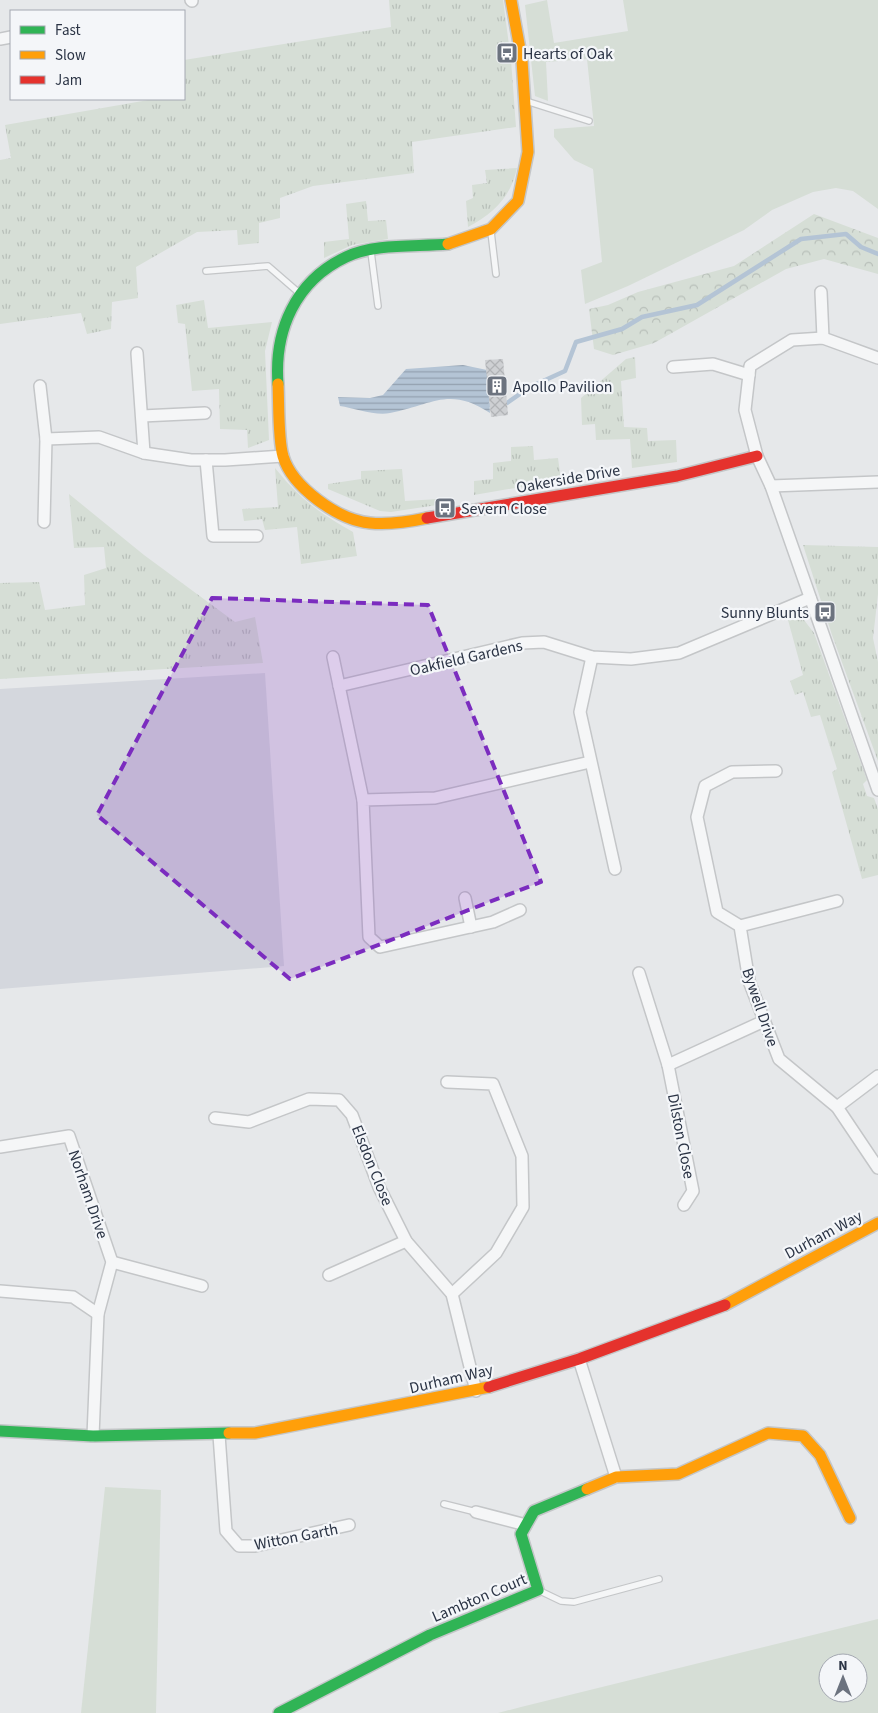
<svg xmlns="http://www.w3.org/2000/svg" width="878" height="1713" viewBox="0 0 878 1713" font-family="'Source Sans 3',sans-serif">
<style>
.built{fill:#d4d7dd}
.grass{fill:url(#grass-tufts)}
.forest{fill:url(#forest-crowns)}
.green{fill:#d6ded6;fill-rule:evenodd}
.water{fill:url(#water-rules)}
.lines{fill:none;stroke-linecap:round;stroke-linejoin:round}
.stream{stroke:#b4c4d5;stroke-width:4.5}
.building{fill:url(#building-cross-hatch)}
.lane-casing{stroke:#c4c6c8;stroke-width:8}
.street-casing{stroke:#c4c6c8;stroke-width:14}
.fast-casing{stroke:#c4c6c8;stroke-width:14}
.slow-casing{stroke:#c4c6c8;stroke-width:14}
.jam-casing{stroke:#c4c6c8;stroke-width:14}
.lane{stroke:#f5f6f7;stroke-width:5.5}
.street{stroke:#f5f6f7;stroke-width:11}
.fast{stroke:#30b455;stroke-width:11}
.slow{stroke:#ff9f0a;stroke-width:11}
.jam{stroke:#e5322d;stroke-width:11}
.marked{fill:#7b2cbf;fill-opacity:0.2;stroke:#7b2cbf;stroke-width:4;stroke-dasharray:10 6;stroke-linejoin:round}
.labels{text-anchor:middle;stroke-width:4.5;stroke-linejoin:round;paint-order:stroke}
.poi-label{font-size:16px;fill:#2b3445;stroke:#f4f6f9;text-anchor:start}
.street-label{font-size:16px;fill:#2b3445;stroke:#f4f6f9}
</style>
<defs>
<pattern id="grass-tufts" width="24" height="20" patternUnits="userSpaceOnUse" patternTransform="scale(1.25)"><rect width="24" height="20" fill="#d6ded6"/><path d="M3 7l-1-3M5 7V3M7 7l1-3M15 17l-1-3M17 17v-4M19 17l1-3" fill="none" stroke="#b8bfb9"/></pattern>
<pattern id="forest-crowns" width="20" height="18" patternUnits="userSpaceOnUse" patternTransform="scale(1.25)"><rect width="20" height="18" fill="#d6ded6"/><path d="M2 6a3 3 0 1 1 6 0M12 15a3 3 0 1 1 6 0" fill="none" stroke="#b8bfb9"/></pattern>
<pattern id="water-rules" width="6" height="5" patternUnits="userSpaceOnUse" patternTransform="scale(1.25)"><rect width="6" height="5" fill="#b4c4d5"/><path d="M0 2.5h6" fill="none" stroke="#93a0af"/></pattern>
<pattern id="building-cross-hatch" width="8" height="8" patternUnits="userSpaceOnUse" patternTransform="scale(1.25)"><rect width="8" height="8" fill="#ced0d3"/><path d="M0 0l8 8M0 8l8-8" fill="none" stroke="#b1b3b6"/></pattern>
</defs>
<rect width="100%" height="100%" fill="#e6e8ea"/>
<!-- built -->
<path class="built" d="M265 673 284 966 0 989V689Z"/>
<!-- grass -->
<g class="grass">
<path d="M389 0H503L511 60 516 127 412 142 414 173 313 186 280 198V218L259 223V243L238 245 237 230 197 232 136 267 138 298 112 302 111 329 87 334 81 313 0 324V160L11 158 5 125 154 99H184V60L391 27Z"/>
<path d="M517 168C511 197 493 214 468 227L466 201 473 198 472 185 487 183 485 170Z"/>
<path d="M366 201 368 221 386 220 388 239 352 245 324 258V242L349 239 346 204Z"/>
<path d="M204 300 208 328 272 322 265 351 269 440 248 448 247 430 220 429 219 389 192 391 185 324 178 323 176 305Z"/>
<path d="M635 357 636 378 621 381 624 427 647 428 648 441 676 440 677 462 632 468 630 439 596 440 595 424 582 425 581 398 626 359Z"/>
<path d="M533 446 534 460 558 458 561 480 474 495V481L493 479V463L511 461V447Z"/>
<path d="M275 468C301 500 318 512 353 532L357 556 301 564 297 527 265 530 262 519 244 521 242 509 278 507Z"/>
<path d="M402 469 405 501 438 499 437 505 391 512 380 511 328 489V484L361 479V471Z"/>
<path d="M69 494 144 555 235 622 255 617 263 663 0 679V583L39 582 45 610 85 605 84 575 106 568 104 547 74 548Z"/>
<path d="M803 545 878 547V594L873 638 878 662V761L832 635Z"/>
<path d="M788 620H804L814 633 867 780 863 784 867 796 874 798 878 809V875L862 879 832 772 837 769 820 715 811 717 803 692 795 695 790 681 803 675Z"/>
</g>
<!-- forest -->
<path class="forest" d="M814 214 878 238V274L824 259 786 269 654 343 613 355 594 349 589 309 608 305 638 292 734 266Z"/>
<!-- green -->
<g class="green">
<path d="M547 0 554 43 628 31 623 0H878V209L853 191 836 188 813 192 772 210 744 230 628 286 585 304 581 270 602 262 593 169 574 160 554 137V129L594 126 587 59 546 62 548 101 535 96 525 5Z"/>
<path d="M105 1487 161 1490 156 1713H81Z"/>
<path d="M878 1619V1713H498L521 1707ZM828 1663H858V1693H828Z"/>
</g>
<!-- water -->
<path class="water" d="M463 365 487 370 490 413C449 386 432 405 390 413 375 416 354 408 340 406L338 397 370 398 383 395 406 369Z"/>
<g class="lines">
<!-- stream -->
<path class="stream" d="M490 405 507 403 530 387 565 371 576 342 622 329 642 317 697 305 801 239 846 234 861 247 878 254"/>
</g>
<!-- building -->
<path class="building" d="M503 359 508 415 491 417 485 360Z"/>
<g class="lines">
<!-- lane casing -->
<g class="lane-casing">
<g id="lane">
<path d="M526 101 589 121"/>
<path d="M491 232 496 274"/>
<path d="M371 252 378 306"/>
<path d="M206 271 268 266 298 292"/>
<path d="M444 1504 476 1512"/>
<path d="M538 1590 561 1601 574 1602 659 1579"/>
</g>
</g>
<!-- street casing -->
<g class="street-casing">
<g id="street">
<path d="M191 0 192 1"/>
<path d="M0 39 11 37"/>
<path d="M821 292 823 338"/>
<path d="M137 353 144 453"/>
<path d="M878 358 823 338 792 340 750 366 745 410 757 456 771 486 878 790"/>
<path d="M673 367 713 364 749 375"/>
<path d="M40 386 46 439 44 522"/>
<path d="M142 416 205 413"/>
<path d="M46 439 99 437 144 453 191 460H225L283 456"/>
<path d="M206 460 213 536H257"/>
<path d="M771 486 878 482"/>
<path d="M333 657 363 800"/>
<path d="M592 657 580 712 615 869"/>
<path d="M339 686 522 643 544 642 592 657 631 659 679 653 810 598"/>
<path d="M776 771 732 772 705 786 697 817 717 912 740 926 749 981 779 1059 837 1107 878 1168"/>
<path d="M465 898 471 927"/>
<path d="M520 910 493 922 380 947 369 937 363 800 435 798 590 762"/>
<path d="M740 926 837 901"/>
<path d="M639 973 668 1065 693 1191 684 1205"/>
<path d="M668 1065 764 1021"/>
<path d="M447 1082 493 1084 522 1156 523 1207 496 1253 452 1294"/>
<path d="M837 1107 878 1076"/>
<path d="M215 1118 249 1122 309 1099 339 1100 352 1115 379 1187 406 1241 452 1294 476 1391"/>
<path d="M0 1147 69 1136 112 1262 98 1314 93 1436"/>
<path d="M112 1262 202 1286"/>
<path d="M329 1275 406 1241"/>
<path d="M0 1291 73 1297 98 1314"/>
<path d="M579 1359 616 1477"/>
<path d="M219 1435 226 1531 239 1546H255L349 1525"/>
<path d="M476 1512 526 1525"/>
</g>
</g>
<!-- fast casing -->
<g class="fast-casing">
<g id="fast">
<path d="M278 384C274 331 295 281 346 257 375 243 416 247 448 244"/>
<path d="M0 1431 93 1436 229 1433"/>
<path d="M279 1713 430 1635 538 1590 521 1534 534 1511 587 1489"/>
</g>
</g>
<!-- slow casing -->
<g class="slow-casing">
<g id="slow">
<path d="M448 244 491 229 518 201 528 152 522 60 511 0"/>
<path d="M278 384C279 402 278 440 283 456 292 487 338 520 370 523 389 525 408 522 427 518"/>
<path d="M725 1305 878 1223"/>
<path d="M229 1433H255L489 1387"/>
<path d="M587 1489 616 1477 678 1474 768 1433 803 1436 820 1455 850 1518"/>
</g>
</g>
<!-- jam casing -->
<g class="jam-casing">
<g id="jam">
<path d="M427 518 677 476 757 456"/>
<path d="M489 1387 579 1359 725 1305"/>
</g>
</g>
<!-- lane -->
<use href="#lane" class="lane"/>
<!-- street -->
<use href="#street" class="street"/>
<!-- fast -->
<use href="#fast" class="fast"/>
<!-- slow -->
<use href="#slow" class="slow"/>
<!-- jam -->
<use href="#jam" class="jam"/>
</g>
<!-- marked area -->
<path class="marked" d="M212 598 428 605 541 882 290 979 97 815Z"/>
<!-- icons -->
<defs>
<g id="bus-square" transform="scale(1.125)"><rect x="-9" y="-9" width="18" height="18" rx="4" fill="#6c737f" stroke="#f4f6f9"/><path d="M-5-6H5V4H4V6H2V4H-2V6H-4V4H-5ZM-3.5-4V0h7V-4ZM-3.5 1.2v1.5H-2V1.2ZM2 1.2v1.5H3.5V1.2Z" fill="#fff"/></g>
<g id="building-square" transform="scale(1.125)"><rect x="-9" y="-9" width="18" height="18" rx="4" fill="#6c737f" stroke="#f4f6f9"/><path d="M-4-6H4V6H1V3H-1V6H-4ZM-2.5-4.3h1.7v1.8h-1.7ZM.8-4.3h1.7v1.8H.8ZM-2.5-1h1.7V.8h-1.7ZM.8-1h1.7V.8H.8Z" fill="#fff"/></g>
</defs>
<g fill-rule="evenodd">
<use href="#bus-square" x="507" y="53"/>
<use href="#building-square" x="497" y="386"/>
<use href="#bus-square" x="445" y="508"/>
<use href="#bus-square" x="825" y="612"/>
</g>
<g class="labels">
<!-- poi labels -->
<g class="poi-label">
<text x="523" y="59">Hearts of Oak</text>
<text x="513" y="392">Apollo Pavilion</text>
<text x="461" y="514">Severn Close</text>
<text x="809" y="618" text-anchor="end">Sunny Blunts</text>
</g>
<!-- street labels -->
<g class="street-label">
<text transform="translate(568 478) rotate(-10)" y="6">Oakerside Drive</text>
<text transform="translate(466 657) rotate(-13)" y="6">Oakfield Gardens</text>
<text transform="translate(761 1007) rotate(71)" y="6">Bywell Drive</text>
<text transform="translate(682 1136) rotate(79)" y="6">Dilston Close</text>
<text transform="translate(373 1165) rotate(68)" y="6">Elsdon Close</text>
<text transform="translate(89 1194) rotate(71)" y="6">Norham Drive</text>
<text transform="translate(823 1234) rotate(-28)" y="6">Durham Way</text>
<text transform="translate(451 1378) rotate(-13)" y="6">Durham Way</text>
<text transform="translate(296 1536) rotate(-11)" y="6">Witton Garth</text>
<text transform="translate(479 1597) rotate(-23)" y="6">Lambton Court</text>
</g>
</g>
<!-- legend -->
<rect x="10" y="10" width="175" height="90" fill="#f4f6f9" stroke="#a4a8b1"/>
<rect x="20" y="26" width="25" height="8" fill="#30b455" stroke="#a4a8b1"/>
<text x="55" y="35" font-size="15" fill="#2b3445">Fast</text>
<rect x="20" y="51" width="25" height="8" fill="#ff9f0a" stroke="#a4a8b1"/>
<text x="55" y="60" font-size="15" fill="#2b3445">Slow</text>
<rect x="20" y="76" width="25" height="8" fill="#e5322d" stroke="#a4a8b1"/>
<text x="55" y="85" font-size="15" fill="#2b3445">Jam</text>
<!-- north arrow -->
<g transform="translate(843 1678)"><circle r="24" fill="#f4f6f9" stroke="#a4a8b1"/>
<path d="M0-4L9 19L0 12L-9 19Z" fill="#6c737f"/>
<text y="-8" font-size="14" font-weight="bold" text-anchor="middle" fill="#2b3445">N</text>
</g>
</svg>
